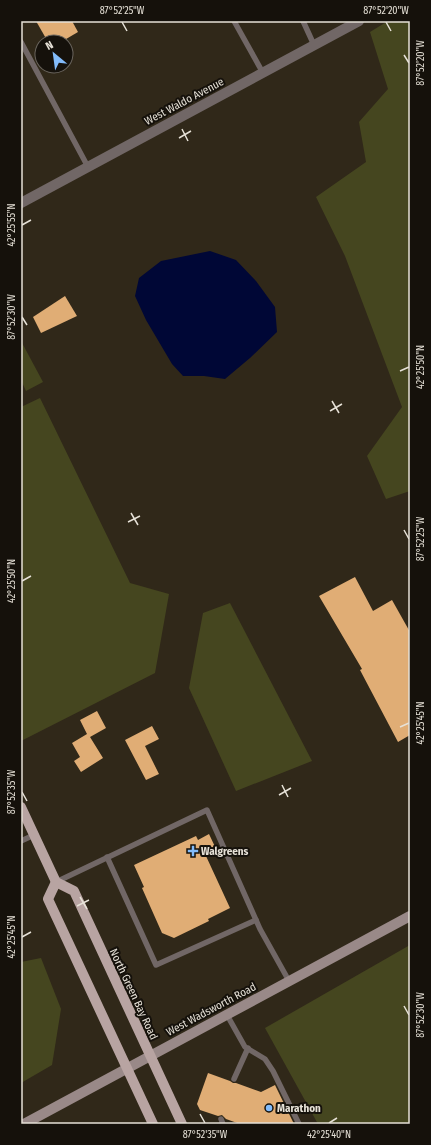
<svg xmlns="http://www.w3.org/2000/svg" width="431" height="1145" viewBox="0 0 431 1145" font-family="'Fira Sans Condensed',sans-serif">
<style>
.green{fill:#45461f}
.water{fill:#000736}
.building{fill:#e0ad75}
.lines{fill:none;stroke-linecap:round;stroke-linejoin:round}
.service{stroke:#716766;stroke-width:5.5}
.minor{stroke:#716766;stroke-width:10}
.secondary{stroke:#998988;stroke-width:10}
.primary{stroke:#b8a4a2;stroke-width:10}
.ticks{fill:none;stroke:#e6e1d7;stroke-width:1.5}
.poi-dot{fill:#83bcfb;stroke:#15110b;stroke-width:1.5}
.labels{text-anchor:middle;stroke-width:4;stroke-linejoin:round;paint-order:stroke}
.street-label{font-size:11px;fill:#e6e1d7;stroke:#15110b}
.poi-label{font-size:11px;font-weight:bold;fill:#e6e1d7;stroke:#15110b;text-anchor:start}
.neatline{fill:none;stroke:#e6e1d7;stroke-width:1.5}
.ticks-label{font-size:10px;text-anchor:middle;fill:#e6e1d7}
</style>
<rect width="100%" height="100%" fill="#302819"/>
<!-- green -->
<g class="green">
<path d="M388 21H410V491L386 499 367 456 402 407 345 256 316 197 366 162 359 122 388 89 370 32Z"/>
<path d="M21 341 43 382 26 391 21 380Z"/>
<path d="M40 398 130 583 169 594 155 673 21 741V407Z"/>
<path d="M230 603 312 761 236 791 189 688 203 613Z"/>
<path d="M410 945V1124H318L265 1028Z"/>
<path d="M41 958 61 1009 52 1065 21 1083V962Z"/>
</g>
<!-- water -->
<path class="water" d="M210 251 236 260 256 281 275 307 277 332 250 358 225 379 204 376H183L172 364 146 320 135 296 139 278 161 261Z"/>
<!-- building -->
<g class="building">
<path d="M36 21H72L78 32 61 42H48Z"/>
<path d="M65 296 77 316 41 333 33 317Z"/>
<path d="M355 577 373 611 392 600 410 632V735L398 742 360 670 362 669 319 596Z"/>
<path d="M97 711 106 728 90 737 103 758 81 772 74 761 80 757 72 743 87 734 80 720Z"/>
<path d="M152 726 159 739 145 746 159 774 146 780 125 740Z"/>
<path d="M209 834 217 851 206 856 230 908 208 919 209 921 174 938 162 933 142 888 144 887 134 865 196 836 198 840Z"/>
<path d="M208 1073 230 1081 233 1083H236L261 1092 275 1085 294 1124H240L226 1119 222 1115 218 1116 200 1110 197 1104Z"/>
</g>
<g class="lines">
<!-- service -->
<g class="service">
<path d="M234 21 263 73"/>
<path d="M303 21 314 45"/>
<path d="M21 42 88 167"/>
<path d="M21 841 34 835"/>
<path d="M107 857 156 965 256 920"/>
<path d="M56 882 207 810 260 929 289 981"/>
<path d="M227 1015 245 1047 265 1059 273 1071 299 1124"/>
<path d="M234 1079 248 1048"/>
<path d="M221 1119 223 1124"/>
</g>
<!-- minor -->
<path class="minor" d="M21 203 359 21"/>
<!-- secondary -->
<path class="secondary" d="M24 1124 410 916"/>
<!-- primary -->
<g class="primary">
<path d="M21 807 56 882 74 891 182 1124"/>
<path d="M56 882 48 899 153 1124"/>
</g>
</g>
<!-- ticks -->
<path class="ticks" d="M122 22 127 31M386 22 391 31M404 55 409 63M182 129 188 141M179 138 191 131M22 225 31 220M22 317 27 325M400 371 409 367M332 401 339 413M330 411 342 404M131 513 138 525M128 522 140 516M404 530 409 539M22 581 31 576M400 727 409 723M282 785 288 797M22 792 27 801M279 795 291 788M80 897 87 909M77 906 89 900M22 937 31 932M404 1006 409 1015M200 1114 205 1123M329 1123 337 1118"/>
<!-- markers -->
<g class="poi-dot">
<path d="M191 845h4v4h4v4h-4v4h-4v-4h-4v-4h4z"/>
<circle cx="269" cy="1108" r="4"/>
</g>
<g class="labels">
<!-- street labels -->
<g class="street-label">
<text transform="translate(184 101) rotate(-28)" y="4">West Waldo Avenue</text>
<text transform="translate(134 994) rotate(65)" y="4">North Green Bay Road</text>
<text transform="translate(211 1009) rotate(-28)" y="4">West Wadsworth Road</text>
</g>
<!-- poi labels -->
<g class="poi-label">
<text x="201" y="855">Walgreens</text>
<text x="277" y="1112">Marathon</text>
</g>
</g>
<!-- border -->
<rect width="431" height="1145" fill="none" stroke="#15110b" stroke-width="44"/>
<!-- north arrow -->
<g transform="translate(54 54) rotate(331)"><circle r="19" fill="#15110b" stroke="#69645d"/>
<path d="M0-3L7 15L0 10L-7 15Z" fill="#83bcfb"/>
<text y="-6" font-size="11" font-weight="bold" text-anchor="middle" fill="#e6e1d7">N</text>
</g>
<rect x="22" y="22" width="387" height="1101" class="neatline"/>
<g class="ticks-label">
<text x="122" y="14">87°52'25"W</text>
<text x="386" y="14">87°52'20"W</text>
<text transform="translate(420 63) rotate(-90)" y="4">87°52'20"W</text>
<text transform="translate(11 225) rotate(-90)" y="4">42°25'55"N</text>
<text transform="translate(11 317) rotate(-90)" y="4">87°52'30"W</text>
<text transform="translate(420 367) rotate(-90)" y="4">42°25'50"N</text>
<text transform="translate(420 539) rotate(-90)" y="4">87°52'25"W</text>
<text transform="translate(11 581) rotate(-90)" y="4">42°25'50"N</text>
<text transform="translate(420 723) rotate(-90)" y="4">42°25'45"N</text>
<text transform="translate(11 792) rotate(-90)" y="4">87°52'35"W</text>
<text transform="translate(11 937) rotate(-90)" y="4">42°25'45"N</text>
<text transform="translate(420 1015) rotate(-90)" y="4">87°52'30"W</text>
<text x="205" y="1138">87°52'35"W</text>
<text x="329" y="1138">42°25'40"N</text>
</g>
</svg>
